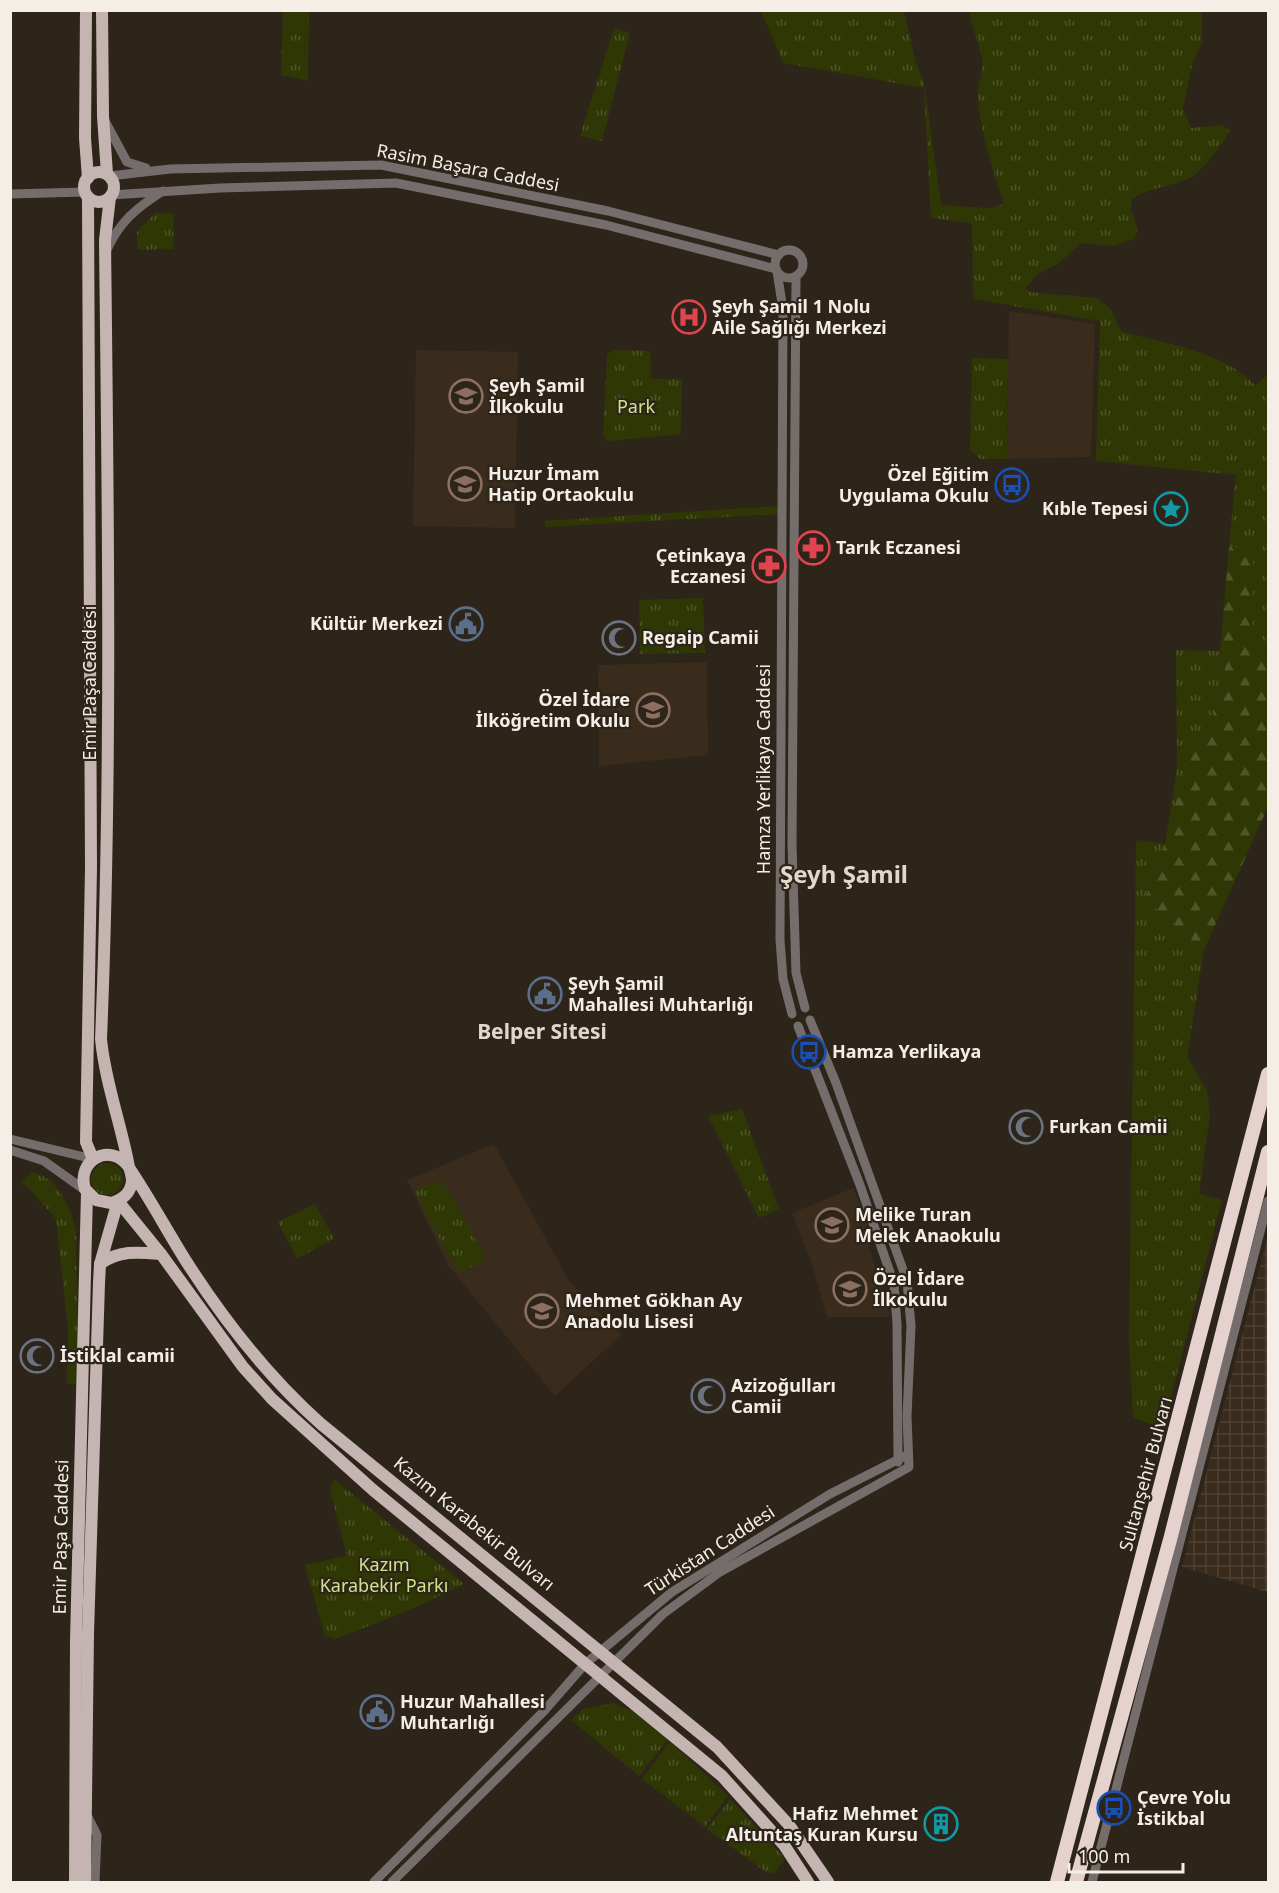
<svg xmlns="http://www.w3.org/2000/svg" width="1279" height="1893" viewBox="0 0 1279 1893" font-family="'Noto Sans',sans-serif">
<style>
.built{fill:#3a2c1d}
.industrial{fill:url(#industrial-grid)}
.grass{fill:url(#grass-tufts)}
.forest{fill:url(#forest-firs)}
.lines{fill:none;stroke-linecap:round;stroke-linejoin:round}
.minor{stroke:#756d6c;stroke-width:9}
.major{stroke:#c5b5b2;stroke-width:12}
.highway{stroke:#e5d2ce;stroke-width:14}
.labels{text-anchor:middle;stroke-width:4.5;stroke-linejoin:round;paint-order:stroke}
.street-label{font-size:18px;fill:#f5eee7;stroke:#2d241a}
.poi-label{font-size:18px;font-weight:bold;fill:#f5eee7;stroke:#2d241a;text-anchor:start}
.park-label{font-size:18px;fill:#cfe488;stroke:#2d241a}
.quarter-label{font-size:21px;font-weight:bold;fill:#e3d7c9;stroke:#2d241a}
.district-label{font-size:24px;font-weight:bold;fill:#e3d7c9;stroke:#2d241a}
</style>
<defs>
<pattern id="industrial-grid" width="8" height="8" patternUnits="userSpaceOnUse" patternTransform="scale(1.5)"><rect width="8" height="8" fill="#3a2c1d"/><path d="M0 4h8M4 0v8" fill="none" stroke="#4d4133"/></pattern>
<pattern id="grass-tufts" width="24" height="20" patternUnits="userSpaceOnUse" patternTransform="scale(1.5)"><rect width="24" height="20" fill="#2f3805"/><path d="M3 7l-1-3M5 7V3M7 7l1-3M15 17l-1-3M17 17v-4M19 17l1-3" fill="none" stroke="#4e5529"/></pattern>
<pattern id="forest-firs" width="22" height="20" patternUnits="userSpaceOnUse" patternTransform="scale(1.5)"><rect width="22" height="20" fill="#2f3805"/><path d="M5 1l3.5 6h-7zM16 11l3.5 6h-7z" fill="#4e5529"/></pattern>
</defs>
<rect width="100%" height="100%" fill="#2d241a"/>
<!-- built -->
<g class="built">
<path d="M1009 311 1095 324 1091 457 1007 459Z"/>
<path d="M416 350 518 352 515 528 413 526Z"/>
<path d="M707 662 708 755 599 766 598 665Z"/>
<path d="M494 1144 569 1281 621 1335 555 1396 448 1265 407 1180Z"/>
<path d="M853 1188 872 1237 867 1239 890 1317H827L811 1261 792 1213Z"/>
</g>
<!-- industrial -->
<path class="industrial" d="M1268 1235V1592L1182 1567Z"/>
<!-- grass -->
<g class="grass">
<path d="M283 11H309L308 81 281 75Z"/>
<path d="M761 11H904L916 63 924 83 941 205 988 208 1004 204C993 170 978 126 978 91 979 81 984 69 982 59 979 42 971 28 970 11H1202V43L1193 61 1183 109 1191 128 1222 125 1230 131C1223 143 1201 173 1190 178 1171 187 1149 187 1132 199L1131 210 1138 229 1134 239 1113 246 1081 243 1058 264 1037 274 1026 288 1029 292 1096 298 1110 308 1121 331C1165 344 1223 351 1255 385L1268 375V652L1253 650V549L1229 547 1236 475 1096 461 1100 321 973 299 972 223 931 218 924 88 783 63Z"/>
<path d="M614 28 630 33 602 141 580 136Z"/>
<path d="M155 213 174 214 173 249 138 250 137 232Z"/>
<path d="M612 350 650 351 651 379H682L681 434 608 441 603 437 607 355Z"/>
<path d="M972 358 1008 359 1007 459H980L970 450Z"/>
<path d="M778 506 779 514 545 527V521Z"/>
<path d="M703 598 705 653 640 654 639 600Z"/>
<path d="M1176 650 1220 651 1226 664 1206 745 1193 743 1165 844 1145 899 1204 950 1187 1057 1207 1090 1210 1115 1199 1194 1222 1200 1163 1428 1133 1418 1129 1338 1136 840 1165 844 1177 769Z"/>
<path d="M742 1109 779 1209 759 1218 708 1116Z"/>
<circle cx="107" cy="1179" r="16"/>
<path d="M31 1172C58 1176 71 1208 76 1231L78 1384H67L68 1329 56 1219 27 1186 21 1184Z"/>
<path d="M437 1181 443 1184 450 1193 487 1260 460 1272 448 1255 415 1191Z"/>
<path d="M315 1204 334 1238 297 1259 278 1222Z"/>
<path d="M335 1480 464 1584 408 1611 335 1639 325 1636 305 1565 347 1556 331 1494V1485Z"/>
<path d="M613 1703 640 1714 669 1738 639 1776 571 1720 583 1709Z"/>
<path d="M670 1741 728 1796 705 1827 642 1779Z"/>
<path d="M730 1799 782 1855 784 1860 775 1873 766 1872 707 1829Z"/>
</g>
<!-- forest -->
<path class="forest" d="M1229 547 1253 549V650L1268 652V807L1204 950 1145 899 1165 844 1189 753 1193 743 1206 745 1226 664 1220 651Z"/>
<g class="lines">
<!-- minor -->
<g class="minor">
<path d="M105 121 127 162 146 168"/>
<path d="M110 176 170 169 381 165 608 211 779 255"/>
<path d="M10 194 85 192"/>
<path d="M111 195 220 188 396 183 606 225 776 269"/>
<circle cx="789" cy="264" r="14"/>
<path d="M106 252C119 222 136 208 163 191"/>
<path d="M777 271 783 310 780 940 783 979 792 1014"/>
<path d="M796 276 792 844 796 973 805 1008"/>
<path d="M798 1026 860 1185 894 1284 897 1324 898 1462"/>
<path d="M10 1139 93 1159"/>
<path d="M10 1150 44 1161 86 1191"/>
<path d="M88 1817 97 1835 95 1882"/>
<path d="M374 1882 544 1711 585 1664 672 1592 830 1494 907 1455"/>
<path d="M392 1882 663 1614 720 1572 909 1467 907 1416 911 1326 907 1281 836 1083 810 1020"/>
<path d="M1092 1882 1268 1201"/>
</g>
<!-- major -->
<g class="major">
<path d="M86 10 85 138 88 178"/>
<path d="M102 10 103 116 107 174"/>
<circle cx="99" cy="187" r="15"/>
<path d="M88 197 91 868 86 1142 93 1159"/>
<path d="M110 197 105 240C108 506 112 773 101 1039 105 1081 120 1121 128 1162 129 1169 132 1174 132 1181 131 1193 122 1200 111 1203L96 1200 85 1189C76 1160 110 1142 128 1166 149 1197 166 1229 186 1261 225 1322 267 1376 321 1424L717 1747 789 1825 828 1882"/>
<path d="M118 1201 161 1254 243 1367 272 1399 373 1490 722 1776 784 1845 808 1882"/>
<path d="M100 1264C119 1250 138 1252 161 1254"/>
<path d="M75 1882 76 1641 87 1192"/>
<path d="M85 1882 88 1633 99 1283 100 1264 118 1201"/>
</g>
<!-- highway -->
<g class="highway">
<path d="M1057 1882 1268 1074"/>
<path d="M1076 1882 1171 1536 1268 1152"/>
</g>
</g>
<!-- icons -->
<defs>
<g id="hospital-ring" transform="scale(1.725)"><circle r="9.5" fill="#2d241a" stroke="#e0444e" stroke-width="1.5"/><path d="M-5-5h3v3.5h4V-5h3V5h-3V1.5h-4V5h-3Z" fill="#e0444e"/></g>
<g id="school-ring" transform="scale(1.725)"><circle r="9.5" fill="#2d241a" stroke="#8d6e63" stroke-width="1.5"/><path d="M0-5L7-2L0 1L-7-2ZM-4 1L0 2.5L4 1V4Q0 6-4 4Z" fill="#8d6e63"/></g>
<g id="bus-ring" transform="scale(1.725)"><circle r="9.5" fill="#2d241a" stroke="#1a4fb4" stroke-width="1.5"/><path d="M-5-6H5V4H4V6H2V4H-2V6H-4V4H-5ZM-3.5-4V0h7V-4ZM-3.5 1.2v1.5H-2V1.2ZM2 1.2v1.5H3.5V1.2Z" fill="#1a4fb4"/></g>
<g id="sight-ring" transform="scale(1.725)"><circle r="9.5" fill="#2d241a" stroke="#0f9aa8" stroke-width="1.5"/><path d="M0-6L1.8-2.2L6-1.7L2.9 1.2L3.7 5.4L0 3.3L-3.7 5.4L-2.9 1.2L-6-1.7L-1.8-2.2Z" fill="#0f9aa8"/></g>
<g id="pharmacy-ring" transform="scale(1.725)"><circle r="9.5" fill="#2d241a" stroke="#e0444e" stroke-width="1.5"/><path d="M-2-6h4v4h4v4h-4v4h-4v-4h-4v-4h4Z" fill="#e0444e"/></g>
<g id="civic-ring" transform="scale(1.725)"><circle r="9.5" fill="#2d241a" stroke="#5c6f8a" stroke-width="1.5"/><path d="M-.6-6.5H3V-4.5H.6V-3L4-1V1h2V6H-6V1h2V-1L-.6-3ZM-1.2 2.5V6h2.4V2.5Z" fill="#5c6f8a"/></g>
<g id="mosque-ring" transform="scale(1.725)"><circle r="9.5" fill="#2d241a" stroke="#6b7280" stroke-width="1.5"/><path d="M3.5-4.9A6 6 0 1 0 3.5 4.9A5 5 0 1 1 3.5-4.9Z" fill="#6b7280"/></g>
<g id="building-ring" transform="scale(1.725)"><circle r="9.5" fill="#2d241a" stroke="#0f9aa8" stroke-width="1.5"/><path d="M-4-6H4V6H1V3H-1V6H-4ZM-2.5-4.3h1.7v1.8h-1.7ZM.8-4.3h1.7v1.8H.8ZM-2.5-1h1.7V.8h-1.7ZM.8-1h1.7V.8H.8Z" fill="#0f9aa8"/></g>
</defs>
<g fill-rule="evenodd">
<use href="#hospital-ring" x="689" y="317"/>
<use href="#school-ring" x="466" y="396"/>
<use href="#school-ring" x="465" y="484"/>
<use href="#bus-ring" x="1012" y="485"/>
<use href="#sight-ring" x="1171" y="509"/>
<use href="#pharmacy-ring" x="813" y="548"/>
<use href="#pharmacy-ring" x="769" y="566"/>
<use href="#civic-ring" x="466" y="624"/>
<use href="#mosque-ring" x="619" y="638"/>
<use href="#school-ring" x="653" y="710"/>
<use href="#civic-ring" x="545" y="994"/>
<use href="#bus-ring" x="809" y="1052"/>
<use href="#mosque-ring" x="1026" y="1127"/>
<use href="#school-ring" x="832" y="1225"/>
<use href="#school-ring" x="850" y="1289"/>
<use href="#school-ring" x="542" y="1311"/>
<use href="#mosque-ring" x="37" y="1356"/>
<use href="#mosque-ring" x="708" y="1396"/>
<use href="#civic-ring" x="377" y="1712"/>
<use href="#bus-ring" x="1114" y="1808"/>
<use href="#building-ring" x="941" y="1824"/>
</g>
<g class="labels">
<!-- street labels -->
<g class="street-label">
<text transform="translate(468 168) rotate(11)" y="6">Rasim Başara Caddesi</text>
<text transform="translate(90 683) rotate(-90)" y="6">Emir Paşa Caddesi</text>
<text transform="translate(764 769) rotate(-90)" y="6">Hamza Yerlikaya Caddesi</text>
<text transform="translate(1146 1474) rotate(-75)" y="6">Sultanşehir Bulvarı</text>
<text transform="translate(474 1524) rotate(39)" y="6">Kazım Karabekir Bulvarı</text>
<text transform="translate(61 1537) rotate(-89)" y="6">Emir Paşa Caddesi</text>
<text transform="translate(710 1551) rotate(-33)" y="6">Türkistan Caddesi</text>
</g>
<!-- poi labels -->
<g class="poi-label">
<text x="712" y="313">Şeyh Şamil 1 Nolu<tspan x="712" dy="21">Aile Sağlığı Merkezi</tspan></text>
<text x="489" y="392">Şeyh Şamil<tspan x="489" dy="21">İlkokulu</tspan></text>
<text x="488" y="480">Huzur İmam<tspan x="488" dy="21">Hatip Ortaokulu</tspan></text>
<text x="989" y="481" text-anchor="end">Özel Eğitim<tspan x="989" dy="21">Uygulama Okulu</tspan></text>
<text x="1148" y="515" text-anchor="end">Kıble Tepesi</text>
<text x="836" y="554">Tarık Eczanesi</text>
<text x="746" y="562" text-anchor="end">Çetinkaya<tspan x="746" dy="21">Eczanesi</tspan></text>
<text x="443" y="630" text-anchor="end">Kültür Merkezi</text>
<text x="642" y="644">Regaip Camii</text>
<text x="630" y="706" text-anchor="end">Özel İdare<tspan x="630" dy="21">İlköğretim Okulu</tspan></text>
<text x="568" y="990">Şeyh Şamil<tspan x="568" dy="21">Mahallesi Muhtarlığı</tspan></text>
<text x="832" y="1058">Hamza Yerlikaya</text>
<text x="1049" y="1133">Furkan Camii</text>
<text x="855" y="1221">Melike Turan<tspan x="855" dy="21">Melek Anaokulu</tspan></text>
<text x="873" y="1285">Özel İdare<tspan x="873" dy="21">İlkokulu</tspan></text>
<text x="565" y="1307">Mehmet Gökhan Ay<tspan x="565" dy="21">Anadolu Lisesi</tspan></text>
<text x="60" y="1362">İstiklal camii</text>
<text x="731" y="1392">Azizoğulları<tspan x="731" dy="21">Camii</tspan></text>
<text x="400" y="1708">Huzur Mahallesi<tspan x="400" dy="21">Muhtarlığı</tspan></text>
<text x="1137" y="1804">Çevre Yolu<tspan x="1137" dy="21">İstikbal</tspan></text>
<text x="918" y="1820" text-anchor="end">Hafız Mehmet<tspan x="918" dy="21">Altuntaş Kuran Kursu</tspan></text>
</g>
<!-- park labels -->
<g class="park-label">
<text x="636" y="413">Park</text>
<text x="384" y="1571">Kazım<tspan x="384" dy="21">Karabekir Parkı</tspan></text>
</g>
<!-- quarter labels -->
<g class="quarter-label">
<text x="542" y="1039">Belper Sitesi</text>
</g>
<!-- district labels -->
<g class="district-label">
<text x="844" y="883">Şeyh Şamil</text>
</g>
</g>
<!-- border -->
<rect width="1279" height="1893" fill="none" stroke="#f5eee7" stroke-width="24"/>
<!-- scale -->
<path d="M1069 1863v9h114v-9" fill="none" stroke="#f5eee7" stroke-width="3"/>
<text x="1078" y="1863" font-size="18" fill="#f5eee7" stroke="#2d241a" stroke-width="4.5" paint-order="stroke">100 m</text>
</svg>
